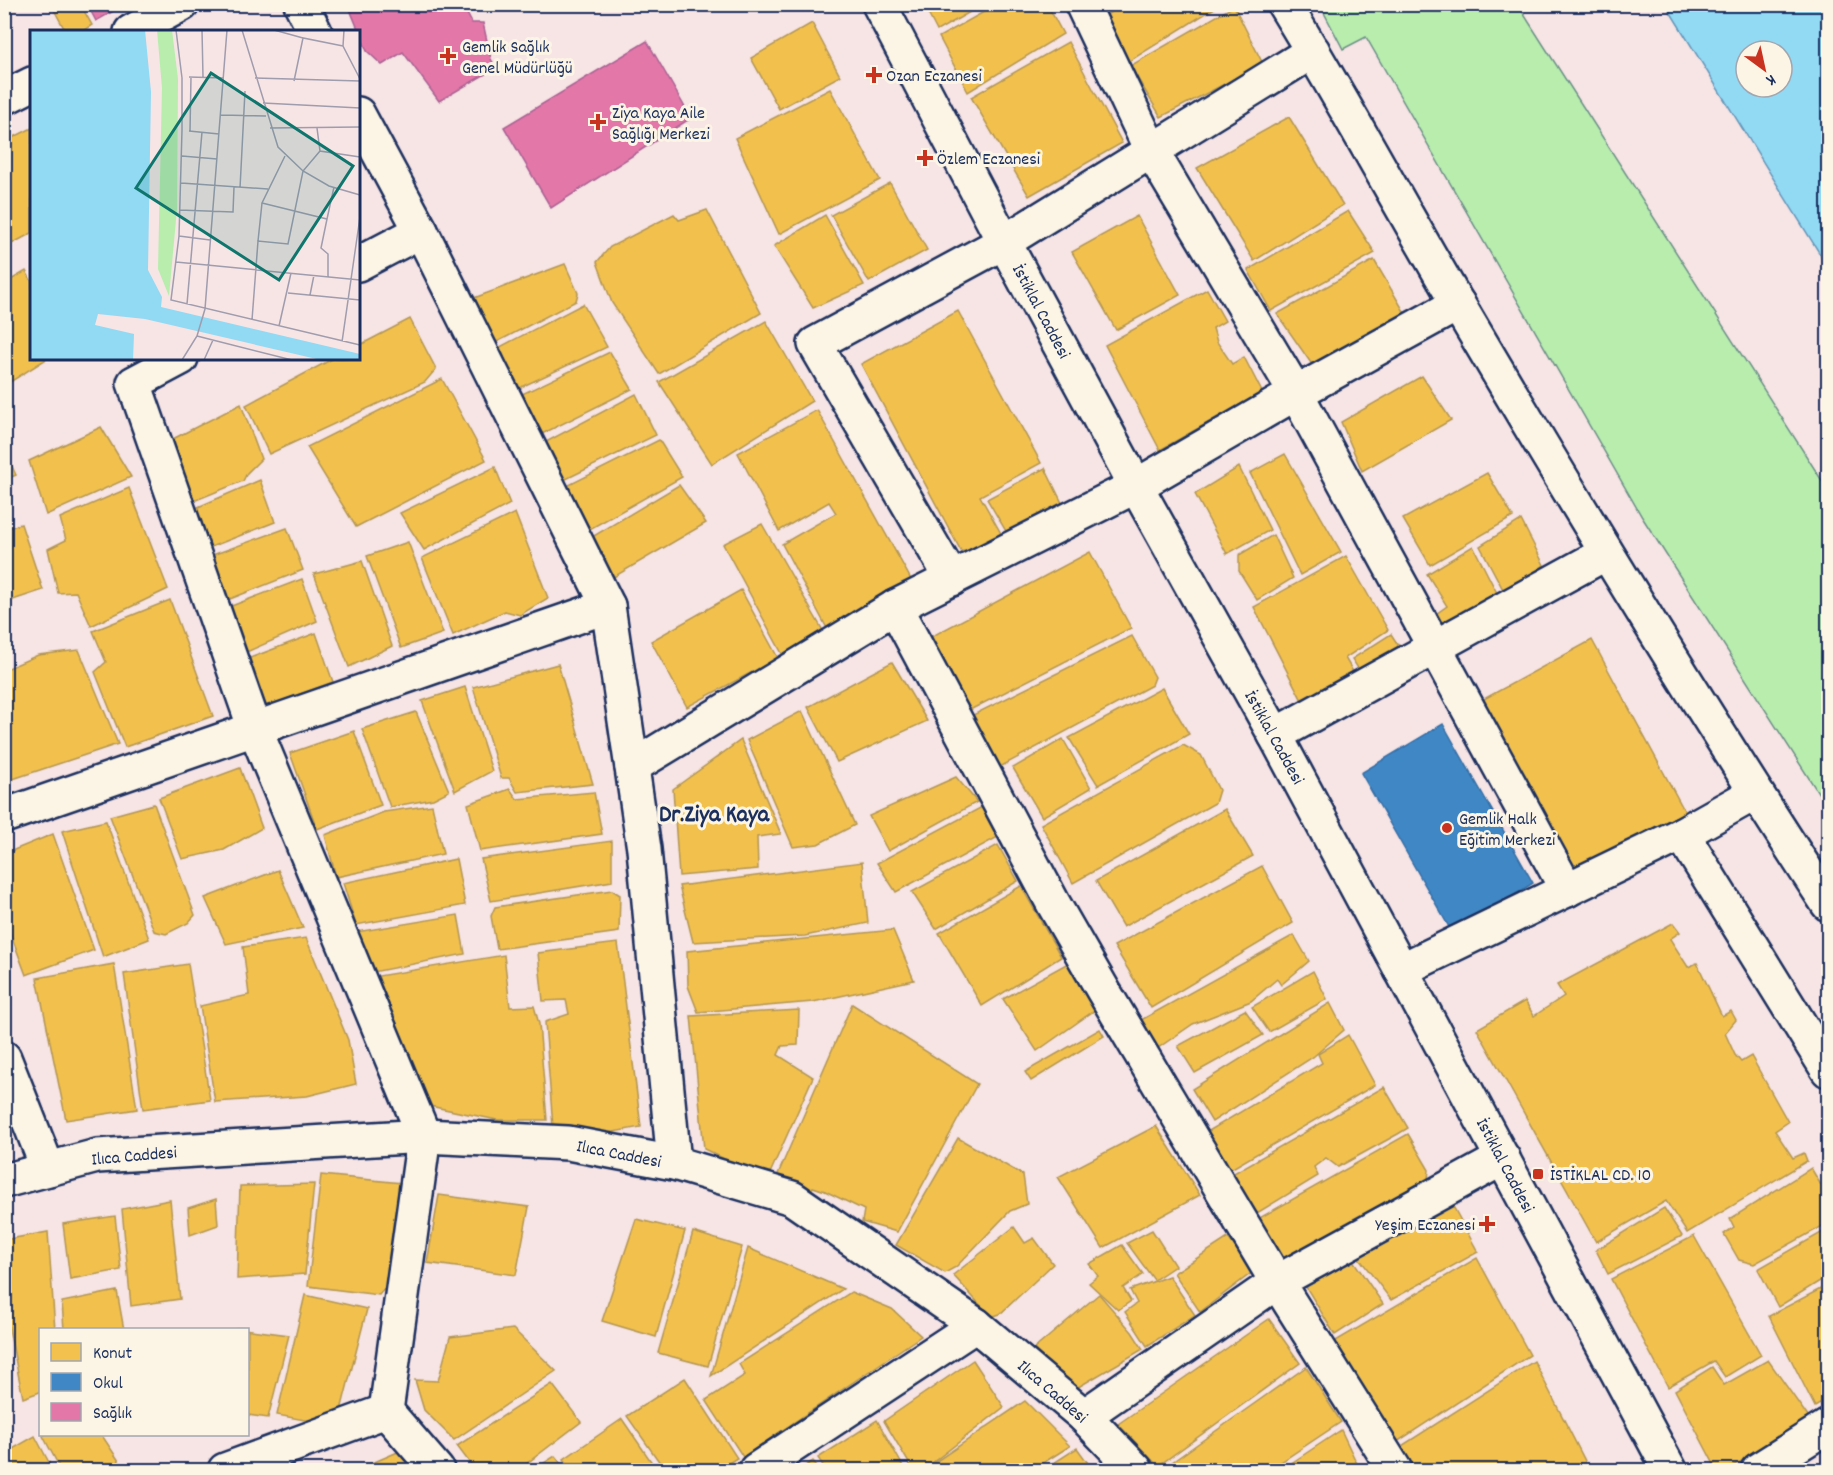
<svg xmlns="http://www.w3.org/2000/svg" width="1833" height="1475" viewBox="0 0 1833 1475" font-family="Dekko,sans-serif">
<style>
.green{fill:#b8edae;stroke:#6a8e86;stroke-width:1.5}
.water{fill:#92d9f4;stroke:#6295b8;stroke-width:1.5;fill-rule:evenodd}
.homes{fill:#f2c14e;stroke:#b29553;stroke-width:1.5}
.schools{fill:#3f88c5;stroke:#346da6;stroke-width:1.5}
.health{fill:#e377a8;stroke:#a76192;stroke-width:1.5}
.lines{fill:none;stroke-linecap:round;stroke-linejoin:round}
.minor-casing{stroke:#1b2f5e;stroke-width:38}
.tertiary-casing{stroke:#1b2f5e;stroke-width:38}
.secondary-casing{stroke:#1b2f5e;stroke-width:38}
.minor{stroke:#fcf5e5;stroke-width:33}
.tertiary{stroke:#fcf5e5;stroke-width:33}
.secondary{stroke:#fcf5e5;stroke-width:33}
.poi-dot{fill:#c8321e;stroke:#fcf5e5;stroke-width:2}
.labels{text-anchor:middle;stroke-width:6;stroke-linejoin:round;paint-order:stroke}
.poi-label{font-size:18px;fill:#1b2f5e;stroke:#fcf5e5;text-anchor:start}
.street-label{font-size:18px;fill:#1b2f5e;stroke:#fcf5e5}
.district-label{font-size:24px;font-weight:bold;fill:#1b2f5e;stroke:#fcf5e5}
.inset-road{fill:none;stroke:#9f9cae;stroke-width:1.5}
.view{fill:#0f766e;fill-opacity:0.15;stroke:#0f766e;stroke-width:3}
.inset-edge{fill:none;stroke:#1b2f5e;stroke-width:3}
</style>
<rect width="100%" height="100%" fill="#f7e4e4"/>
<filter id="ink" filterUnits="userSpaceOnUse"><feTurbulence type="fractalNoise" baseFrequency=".0167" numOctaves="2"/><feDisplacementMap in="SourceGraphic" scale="12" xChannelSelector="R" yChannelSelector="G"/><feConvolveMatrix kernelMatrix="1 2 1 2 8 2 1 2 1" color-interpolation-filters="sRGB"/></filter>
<g filter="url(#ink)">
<!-- green -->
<path class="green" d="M1320 5H1518L1828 490V808L1642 517 1366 37 1343 49Z"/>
<!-- water -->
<path class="water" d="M1666 5H1828V267ZM1746 51H1782V87H1746Z"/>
<!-- homes -->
<g class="homes">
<path d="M51 4H80L92 25 81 32H66Z"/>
<path d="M923 4H984L937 31Z"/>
<path d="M998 4H1047L1063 34 968 92 939 37Z"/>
<path d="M1125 4H1221L1128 62 1104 16Z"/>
<path d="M1234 6 1263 64 1161 117 1130 66Z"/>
<path d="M812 23 840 76 779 109 751 58Z"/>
<path d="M1068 42 1122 143 1029 196 971 97Z"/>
<path d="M830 89 880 180 779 234 735 138Z"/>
<path d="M1289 117 1343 205 1254 261 1197 168Z"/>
<path d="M32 128V233L4 248V142Z"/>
<path d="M890 183 927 250 869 282 831 215Z"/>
<path d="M707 210 761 313 659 374 612 303 597 262 610 247 674 214 679 220Z"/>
<path d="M1348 211 1375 253 1271 311 1248 270Z"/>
<path d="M825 215 864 285 813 308 774 246Z"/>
<path d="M1137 216 1180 295 1116 330 1072 252Z"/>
<path d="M1374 260 1405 313 1313 366 1277 314Z"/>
<path d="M565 264 578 293 576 301 495 343 474 298Z"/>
<path d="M26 271 32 282V358H48L4 386V284Z"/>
<path d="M1207 289 1225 321 1213 328 1217 342 1232 364 1244 357 1262 392 1160 450 1105 345Z"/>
<path d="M583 304 607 347 517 389 500 347Z"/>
<path d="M958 311 1041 463 980 496 1003 537 979 552 961 551 861 364Z"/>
<path d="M410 319 436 369 425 382 269 454 246 405 334 358H358V346Z"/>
<path d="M766 321 812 401 712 464 659 382Z"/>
<path d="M610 352 632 389 540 435 522 394Z"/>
<path d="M1422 376 1451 420 1362 471 1341 422Z"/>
<path d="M442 379 486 460 356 527 307 447Z"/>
<path d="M636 394 656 435 564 480 544 443Z"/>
<path d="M241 404 261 459 247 473 243 481 179 507 165 443Z"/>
<path d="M817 410 914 585 829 632 782 544 836 513 829 502 779 531 738 453Z"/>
<path d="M101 427 131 477 46 515 29 461Z"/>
<path d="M659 440 682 477 588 530 567 486Z"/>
<path d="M4 449 16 475 4 480Z"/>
<path d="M1285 454 1341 552 1300 575 1250 473Z"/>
<path d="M495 467 510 504 424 550 400 513Z"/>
<path d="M1239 467 1270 530 1227 554 1195 494Z"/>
<path d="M1045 468 1063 505 1010 538 987 499Z"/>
<path d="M1487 473 1513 517 1430 565 1403 519Z"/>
<path d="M260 480 275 522 198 552 182 514Z"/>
<path d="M679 485 706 523 612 578 592 537Z"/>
<path d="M129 488 168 589 91 626 76 592 58 593 48 549 66 540 60 518Z"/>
<path d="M515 513 548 598 520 615 505 611 453 635 422 558Z"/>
<path d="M1521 520 1544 565 1506 595 1480 546Z"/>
<path d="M21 524 43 590 4 603V529Z"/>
<path d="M762 524 826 636 785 659 723 544Z"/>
<path d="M287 528 303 570 220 603 204 558Z"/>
<path d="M1273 535 1293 578 1257 600 1239 571V555Z"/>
<path d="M408 542 443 633 401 648 367 556Z"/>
<path d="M1473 546 1499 597 1446 629 1436 614 1447 606 1427 574Z"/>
<path d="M1090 552 1131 628 966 712 925 640Z"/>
<path d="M1346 556 1388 630 1345 658 1355 675 1308 712 1254 607Z"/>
<path d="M362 561 392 646 349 667 314 574Z"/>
<path d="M302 579 317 621 242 654 221 610Z"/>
<path d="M741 590 778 658 687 707 651 641Z"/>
<path d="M170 600 213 716 125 747 95 672 106 662 93 631Z"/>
<path d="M316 633 333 682 259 709 242 661Z"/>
<path d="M1391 634 1402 651 1363 676 1352 659Z"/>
<path d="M1132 636 1155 677 1152 685 1000 767 971 716Z"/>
<path d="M1592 640 1685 812 1686 818 1575 874 1482 700Z"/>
<path d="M79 650 118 744 4 782V670L38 655Z"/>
<path d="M892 662 927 721 837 762 808 707Z"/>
<path d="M558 664 593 784 517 792 509 778H501L473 687Z"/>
<path d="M465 687 492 771 455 791 422 701Z"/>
<path d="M1162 688 1189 734 1098 785 1069 738Z"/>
<path d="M802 711 855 825 818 844 793 847 747 740Z"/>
<path d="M416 712 449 791 433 799 390 807 362 729Z"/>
<path d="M354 731 381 805 317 829 290 753Z"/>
<path d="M1063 739 1091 788 1042 817 1013 768Z"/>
<path d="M741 740 781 834 757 837 758 869 679 876 673 789Z"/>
<path d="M1183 745 1201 755 1219 790 1215 803 1073 883 1041 824Z"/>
<path d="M240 768 262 828 224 850 182 859 159 798Z"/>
<path d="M956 777 977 802 888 851 869 816Z"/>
<path d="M510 789 517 799 594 792 602 834 480 851 468 804Z"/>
<path d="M154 804 195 915 188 923 166 934 154 931 110 816Z"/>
<path d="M432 805 443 854 336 877 325 835 384 812Z"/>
<path d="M982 807 998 837 896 892 877 863Z"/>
<path d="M1225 809 1253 856 1123 927 1096 881Z"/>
<path d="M106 821 149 939 103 957 62 831Z"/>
<path d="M53 834 94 950 26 975 4 916V854Z"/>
<path d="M612 841V881L491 901 481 859Z"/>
<path d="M998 845 1018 881 936 929 912 892Z"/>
<path d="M456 859 465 905 356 925 343 883Z"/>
<path d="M862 862 868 923 805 936 693 942 679 886Z"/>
<path d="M1262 866 1293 923 1151 1008 1114 946Z"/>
<path d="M278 870 303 928 226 944 205 898Z"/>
<path d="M1021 886 1061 957 982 1006 939 933Z"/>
<path d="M612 890 620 895 619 932 497 949 491 916 495 907Z"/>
<path d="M458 915 465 954 373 972 356 932Z"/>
<path d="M1673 923 1680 932 1670 939 1688 967 1697 963 1722 1016 1731 1011 1736 1020 1725 1033 1735 1055 1741 1062 1751 1056 1788 1122 1775 1131 1793 1158 1804 1153 1807 1161 1687 1233 1666 1201 1596 1242 1477 1029 1525 1001 1534 1016 1564 996 1557 985Z"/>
<path d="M893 930 914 980 813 1002 698 1012 688 986 687 951Z"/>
<path d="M1294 935 1309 961 1281 985 1277 979 1251 1001 1193 1024 1158 1048 1141 1020Z"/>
<path d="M306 938 348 1040 356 1084 307 1096 215 1102 200 1006 249 995 243 947Z"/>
<path d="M618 943 641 1127 597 1135 553 1127 545 1022 569 1014 566 1000 543 1001 538 953Z"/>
<path d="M504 955 510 1007 534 1006 539 1024 547 1120H497L425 1105 378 976Z"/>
<path d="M1068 963 1095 1010 1037 1051 1003 999Z"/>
<path d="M114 964 137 1109 66 1120 37 978Z"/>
<path d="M188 964 210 1100 143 1109 124 974Z"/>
<path d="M1313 971 1327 999 1269 1032 1252 1007Z"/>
<path d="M1330 1003 1344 1030 1313 1057 1212 1122 1192 1089Z"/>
<path d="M852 1004 977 1084 897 1232 862 1222 864 1210 825 1191 813 1187 808 1194 775 1181Z"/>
<path d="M799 1010 798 1045 782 1046 778 1055 813 1077 767 1180 704 1149 691 1016Z"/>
<path d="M1245 1010 1263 1035 1195 1073 1178 1046Z"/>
<path d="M1100 1029 1104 1036 1031 1081 1025 1072Z"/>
<path d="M1348 1035 1375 1085 1224 1173 1202 1135 1322 1063 1318 1054Z"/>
<path d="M1384 1087 1408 1128 1398 1134 1338 1167 1326 1158 1314 1167 1318 1176 1257 1213 1227 1177Z"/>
<path d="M1156 1126 1200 1195 1103 1248 1058 1177Z"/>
<path d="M1408 1134 1429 1170 1428 1179 1283 1260 1256 1220Z"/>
<path d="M958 1138 1023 1175 1027 1204 1010 1211 956 1267 945 1273 896 1245Z"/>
<path d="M1811 1168 1828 1197V1223L1754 1264 1739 1260 1724 1234 1734 1227 1730 1219Z"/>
<path d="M321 1175 412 1184 385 1288 379 1295 308 1286Z"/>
<path d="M314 1184 305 1274 237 1279 240 1186Z"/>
<path d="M439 1195 529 1207 516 1275 427 1263Z"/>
<path d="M216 1199 218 1225 190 1235 188 1208Z"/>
<path d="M1449 1199 1478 1252 1391 1300 1356 1254Z"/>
<path d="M170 1200 180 1299 131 1306 122 1209Z"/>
<path d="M1664 1208 1682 1236 1608 1274 1596 1250Z"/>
<path d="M115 1216 121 1270 70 1279 63 1224Z"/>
<path d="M636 1219 685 1231 656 1337 602 1321Z"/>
<path d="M1014 1227 1025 1243 1034 1238 1053 1264 1000 1314 991 1317 953 1275Z"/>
<path d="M1828 1229V1276L1778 1307 1758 1269Z"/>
<path d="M1152 1230 1175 1266 1154 1280 1127 1243Z"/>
<path d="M48 1232 55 1330H40V1392L23 1398 4 1304V1240Z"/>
<path d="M693 1232 742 1247 708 1366 658 1353Z"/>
<path d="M1694 1236 1761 1355 1725 1377 1714 1361 1668 1387 1611 1279Z"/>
<path d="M1228 1238 1254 1271 1200 1312 1174 1273Z"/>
<path d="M1122 1245 1143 1274 1123 1288 1131 1301 1118 1310 1089 1283 1098 1276 1089 1264Z"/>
<path d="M748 1248 843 1289 711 1376Z"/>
<path d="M1350 1256 1383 1304 1335 1335 1303 1282Z"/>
<path d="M1477 1258 1530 1355 1394 1444 1334 1342Z"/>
<path d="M1169 1276 1195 1315 1147 1346 1125 1312 1137 1303 1130 1290Z"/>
<path d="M1828 1285V1399L1815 1407 1769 1316Z"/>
<path d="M117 1291 124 1330H64L62 1302Z"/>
<path d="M851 1292 892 1309 921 1336 743 1457 706 1400 745 1375 739 1364Z"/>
<path d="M1099 1294 1132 1332 1143 1349 1075 1389 1034 1349Z"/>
<path d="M305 1295 367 1309 337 1426 277 1415Z"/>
<path d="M1269 1319 1300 1363 1158 1466 1118 1424Z"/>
<path d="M236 1328 289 1335 268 1418 248 1415V1330H236Z"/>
<path d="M513 1329 556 1371 454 1440 424 1410 415 1380 438 1381 450 1337Z"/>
<path d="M973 1360 1004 1407 923 1470H913L884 1421Z"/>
<path d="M1768 1360 1811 1421 1726 1470H1717L1675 1390 1712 1367 1724 1385Z"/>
<path d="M1534 1361 1585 1461 1584 1470H1411L1397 1449Z"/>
<path d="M1306 1367 1341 1422 1269 1470H1175L1168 1465Z"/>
<path d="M685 1378 737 1458 717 1470H665L627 1416Z"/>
<path d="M552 1384 581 1422 518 1470H475L457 1446Z"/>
<path d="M1025 1401 1070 1446 1032 1470H935L931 1465Z"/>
<path d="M622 1419 657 1470H572L564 1459Z"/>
<path d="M877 1420 905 1470H826L818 1458Z"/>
<path d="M1341 1430 1360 1470H1281Z"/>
<path d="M46 1434H101L125 1470H61L43 1436Z"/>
<path d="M35 1436 53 1470H4V1454Z"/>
<path d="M407 1448 424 1470H356Z"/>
<path d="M1077 1448 1093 1470H1043Z"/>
<path d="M555 1456 566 1470H533Z"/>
<path d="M813 1461 820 1470H799Z"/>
</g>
<!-- schools -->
<path class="schools" d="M1443 724 1533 883 1453 934 1361 773Z"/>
<!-- health -->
<g class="health">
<path d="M87 4H126L96 21Z"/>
<path d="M353 4H462L472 23H483L491 59 496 68 439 101 403 52 382 65 367 51 349 7Z"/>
<path d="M647 41 691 118 551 208 504 127Z"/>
</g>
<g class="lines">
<!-- minor casing -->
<g class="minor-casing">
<g id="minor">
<path d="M301 4 315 32"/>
<path d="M1082 4 1152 152 1296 393 1567 890"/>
<path d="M131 32 182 4"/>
<path d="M4 98 32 84"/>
<path d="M358 114 421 231 358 264"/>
<path d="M421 231 608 606"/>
<path d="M181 358 134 383 255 729 424 1136 386 1411"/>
<path d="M952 579 815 344 1004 242 1313 51"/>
<path d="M895 607 1053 903 1103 990 1277 1282 1395 1470"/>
<path d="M1275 735 1606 553"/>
<path d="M632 767 895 607 1136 486 1296 393 1458 304"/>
<path d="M4 816 608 606 644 849 674 1163"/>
<path d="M1682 834 1828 1070"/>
<path d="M1401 970 1682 834 1755 793"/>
<path d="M4 1058 48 1169"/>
<path d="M1084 1416 1277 1282 1503 1158"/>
<path d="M225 1470 386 1411 437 1470"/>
<path d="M756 1470 976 1325"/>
<path d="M1758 1470 1828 1426"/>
</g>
</g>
<!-- tertiary casing -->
<g class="tertiary-casing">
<g id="tertiary">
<path d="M1284 4C1345 103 1400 206 1459 306 1578 508 1700 708 1828 904"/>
<path d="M4 1181 97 1156 424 1136 568 1143 674 1163 792 1198 976 1325 1084 1416 1136 1470"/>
</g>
</g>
<!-- secondary casing -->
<g class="secondary-casing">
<path id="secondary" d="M879 4 1004 242 1136 486 1275 735 1670 1470"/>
</g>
<!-- minor -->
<use href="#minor" class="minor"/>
<!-- tertiary -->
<use href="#tertiary" class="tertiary"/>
<!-- secondary -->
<use href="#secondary" class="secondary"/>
</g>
</g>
<!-- markers -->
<g class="poi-dot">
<path d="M445 47h6v6h6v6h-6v6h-6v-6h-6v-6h6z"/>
<path d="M871 66h6v6h6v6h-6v6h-6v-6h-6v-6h6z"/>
<path d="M595 113h6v6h6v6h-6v6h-6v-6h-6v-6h6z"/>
<path d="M922 149h6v6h6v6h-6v6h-6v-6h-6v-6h6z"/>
<circle cx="1447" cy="828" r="6"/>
<rect x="1532" y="1168" width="12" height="12" rx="3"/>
<path d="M1484 1215h6v6h6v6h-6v6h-6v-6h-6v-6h6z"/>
</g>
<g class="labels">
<!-- poi labels -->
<g class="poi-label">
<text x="462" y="52">Gemlik Sağlık<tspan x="462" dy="21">Genel Müdürlüğü</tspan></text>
<text x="886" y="81">Ozan Eczanesi</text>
<text x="612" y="118">Ziya Kaya Aile<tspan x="612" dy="21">Sağlığı Merkezi</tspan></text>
<text x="937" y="164">Özlem Eczanesi</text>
<text x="1459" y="824">Gemlik Halk<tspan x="1459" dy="21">Eğitim Merkezi</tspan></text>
<text x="1550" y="1180">İSTİKLAL CD. 10</text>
<text x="1475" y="1230" text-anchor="end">Yeşim Eczanesi</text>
</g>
<!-- street labels -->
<g class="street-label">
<text transform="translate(1042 311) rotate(62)" y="6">İstiklal Caddesi</text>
<text transform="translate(1275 737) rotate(61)" y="6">İstiklal Caddesi</text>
<text transform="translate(619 1153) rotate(11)" y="6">Ilıca Caddesi</text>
<text transform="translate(134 1155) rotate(-5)" y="6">Ilıca Caddesi</text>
<text transform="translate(1506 1165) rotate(62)" y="6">İstiklal Caddesi</text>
<text transform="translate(1053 1391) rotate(41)" y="6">Ilıca Caddesi</text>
</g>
<!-- district labels -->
<g class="district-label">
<text x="714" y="821">Dr.Ziya Kaya</text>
</g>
</g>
<!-- overview -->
<g transform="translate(30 30)">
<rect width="330" height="330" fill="#f7e4e4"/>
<path d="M127 0H142L148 49 147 179 139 266 128 239 132 58Z" fill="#b8edae"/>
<path d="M0 0H115L121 62 118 240 132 267 131 277 330 324V330H291L115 289 68 284 65 295 104 304 103 330H0Z" fill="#92d9f4"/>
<path class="inset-road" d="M146 0 152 48V100L149 206 141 270 330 315M172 0 173 47M212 0 248 117 273 141 299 156 330 165M244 0 273 8M314 0 313 16 330 49M159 47 194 48M225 48 330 51M264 51 273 8 313 16M233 73 330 78M190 85 236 86M240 98 330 97M287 98 290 121 330 127M159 101 189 104M160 101 161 47M152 126 187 129M255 126 232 173 297 189 304 157M151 153 238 159M210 158 215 61M149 180 203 182 204 157M297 189 291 218 298 224V247M149 206 180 210M228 211 232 173M146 232 330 250M258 263 330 270M280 265 284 245M157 274 172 102M222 290 228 211 258 214 273 141 290 121M249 296 261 243M167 306 262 330M312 312 330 187M152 330 167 306 175 279 197 0M174 330 183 310"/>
<path class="view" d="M181 43 323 136 249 250 106 158Z"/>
<rect width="330" height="330" class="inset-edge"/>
</g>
<!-- margin -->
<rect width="1833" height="1475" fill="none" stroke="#fcf5e5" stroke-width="24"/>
<rect x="12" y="12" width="1809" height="1451" fill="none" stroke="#1b2f5e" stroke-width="2" filter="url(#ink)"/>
<!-- legend -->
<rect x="39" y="1328" width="210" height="108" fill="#fcf5e5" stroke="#a2a6af" stroke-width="1.5"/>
<rect x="51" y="1343" width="30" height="18" fill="#f2c14e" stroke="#a2a6af" stroke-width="1.5"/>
<text x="93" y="1358" font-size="18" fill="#1b2f5e">Konut</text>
<rect x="51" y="1373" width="30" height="18" fill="#3f88c5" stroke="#a2a6af" stroke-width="1.5"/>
<text x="93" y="1388" font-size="18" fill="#1b2f5e">Okul</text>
<rect x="51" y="1403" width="30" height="18" fill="#e377a8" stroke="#a2a6af" stroke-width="1.5"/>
<text x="93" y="1418" font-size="18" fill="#1b2f5e">Sağlık</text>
<!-- north arrow -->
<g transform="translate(1764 69) rotate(147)"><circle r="28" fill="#fcf5e5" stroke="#a2a6af" stroke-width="1.5"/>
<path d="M0-4.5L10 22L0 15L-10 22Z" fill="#c8321e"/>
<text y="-9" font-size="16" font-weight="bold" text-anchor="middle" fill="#1b2f5e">K</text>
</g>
</svg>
